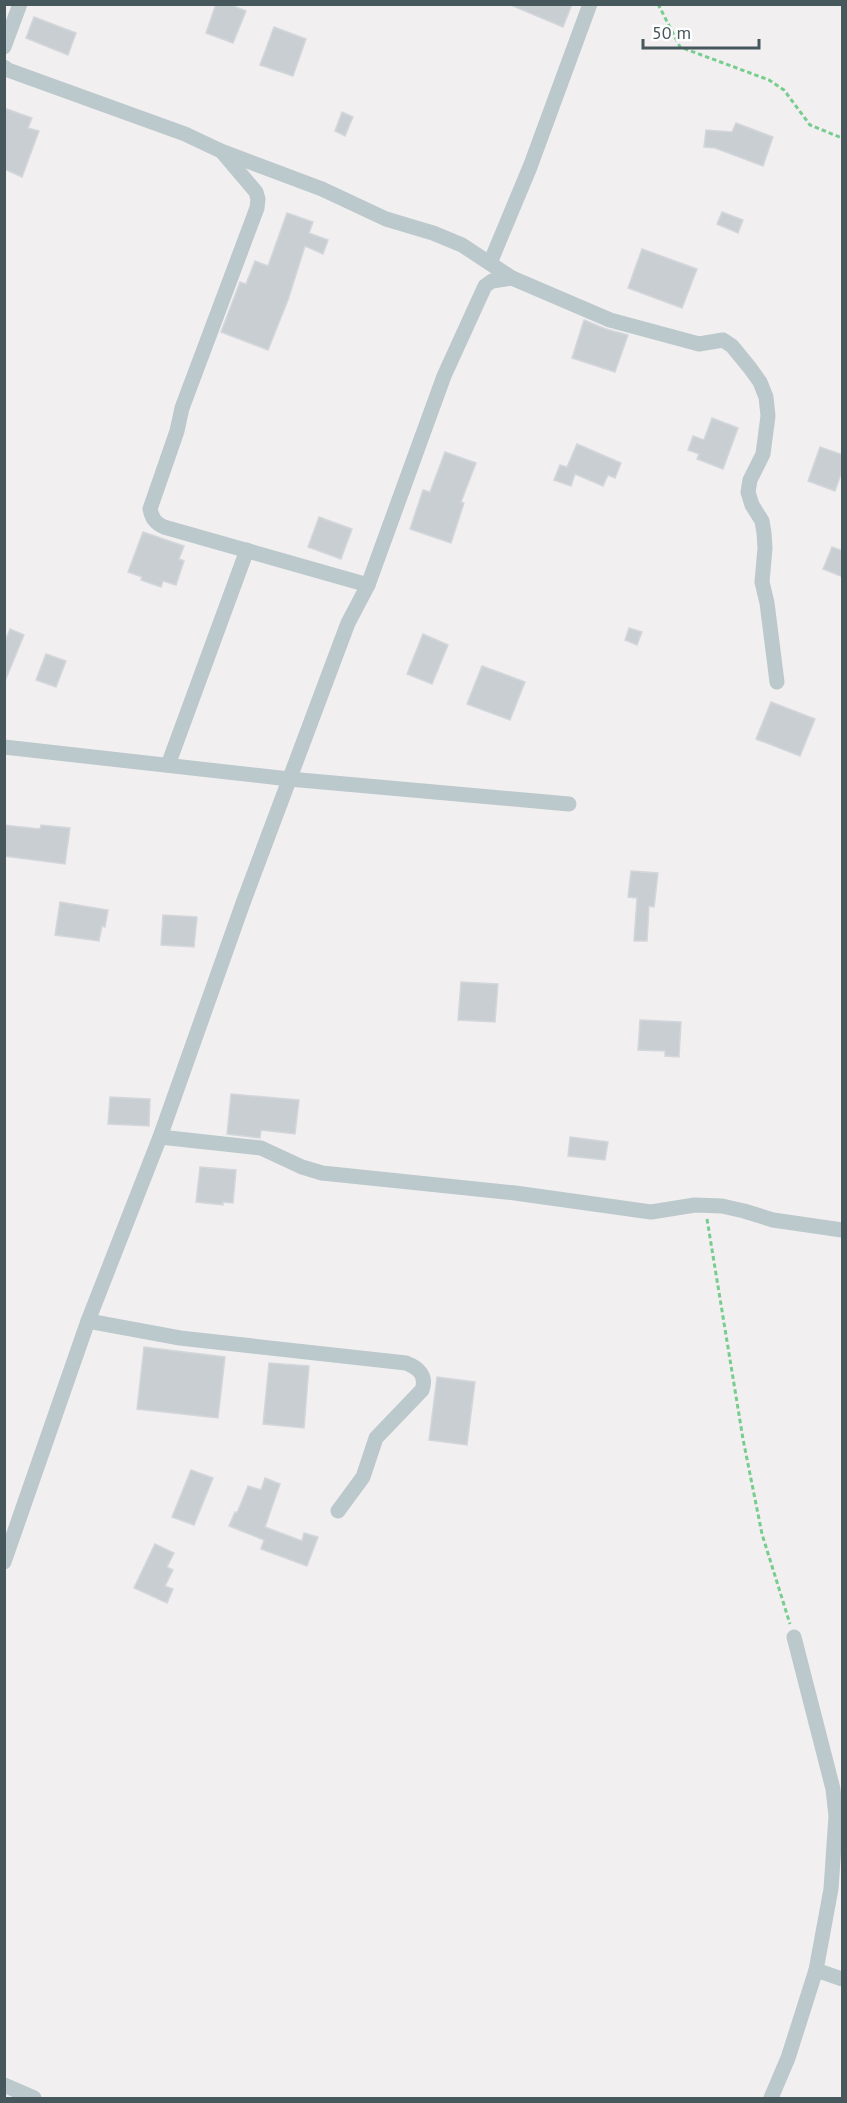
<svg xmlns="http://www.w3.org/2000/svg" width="847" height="2103" viewBox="0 0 847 2103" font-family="'PT Sans',sans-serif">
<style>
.building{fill:#c9ced2;stroke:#d3d7db;stroke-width:1.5}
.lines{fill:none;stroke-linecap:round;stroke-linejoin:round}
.path{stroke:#76cd8e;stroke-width:3;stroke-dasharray:4.5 3;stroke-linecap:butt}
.street{stroke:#bbc8cc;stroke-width:15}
</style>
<rect width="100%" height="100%" fill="#f2eff0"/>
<!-- building -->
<g class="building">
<path d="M216 4H228L246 11 233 43 206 33Z"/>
<path d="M508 4H572L563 27Z"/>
<path d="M34 17 76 33 68 55 26 38Z"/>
<path d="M274 27 306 39 293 76 260 65Z"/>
<path d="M4 108 32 118 28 128 39 131 22 177 4 169Z"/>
<path d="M342 112 353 117 345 136 335 131Z"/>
<path d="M736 123 773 137 763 166 715 148 704 147 706 130 732 132Z"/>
<path d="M722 212 743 220 738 233 717 224Z"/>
<path d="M287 213 313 222 309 233 328 240 323 254 305 246 288 300 268 350 221 332 240 282 246 284 255 261 268 266Z"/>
<path d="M642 249 697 269 682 308 628 288Z"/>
<path d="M584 320 606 329 628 335 615 372 572 358Z"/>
<path d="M712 418 738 428 723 469 697 459 699 454 688 450 693 436 704 440Z"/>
<path d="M577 444 621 463 615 478 608 475 603 486 575 474 571 486 554 480 560 465 567 467Z"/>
<path d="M820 447 843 455V468L835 491 808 481Z"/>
<path d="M445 452 476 463 461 502 464 503 451 543 410 529 423 490 430 492Z"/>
<path d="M319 517 352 529 341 559 308 547Z"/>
<path d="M143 532 184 546 179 559 184 561 176 585 163 581 161 587 141 580 142 577 128 572Z"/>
<path d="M832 547 843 551V577L823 569Z"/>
<path d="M629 628 642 632 637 645 625 640Z"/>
<path d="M10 629 24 635 5 681 4 644Z"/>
<path d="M423 634 448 645 432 684 407 674Z"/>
<path d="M46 654 66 661 56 687 36 680Z"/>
<path d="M482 666 525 682 510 720 467 704Z"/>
<path d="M771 702 815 719 800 756 756 739Z"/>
<path d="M4 825 40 829 41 825 70 828 65 864 4 856Z"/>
<path d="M631 871 658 873 654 907 649 906 647 941H634L637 898 628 897Z"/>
<path d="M60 902 108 910 105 927 102 926 99 941 55 935Z"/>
<path d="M163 915 197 917 194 947 161 945Z"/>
<path d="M461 982 498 984 495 1022 458 1020Z"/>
<path d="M640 1020 681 1022 679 1057 665 1056V1051L638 1050Z"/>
<path d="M231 1094 299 1100 295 1134 261 1130 260 1138 227 1134Z"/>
<path d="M110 1097 150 1099 149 1126 108 1124Z"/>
<path d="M570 1137 608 1142 605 1160 568 1156Z"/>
<path d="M200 1167 236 1170 233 1203 223 1202V1205L196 1202Z"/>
<path d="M144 1347 225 1357 218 1418 137 1409Z"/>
<path d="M269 1363 309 1366 304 1428 263 1424Z"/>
<path d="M437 1377 475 1382 467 1445 429 1440Z"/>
<path d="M191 1470 213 1478 194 1525 172 1517Z"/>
<path d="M265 1478 280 1484 265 1527 302 1541 304 1533 318 1537 307 1566 261 1549 264 1540 229 1526 235 1512 237 1513 248 1486 261 1490Z"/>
<path d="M155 1544 174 1553 167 1567 173 1570 165 1586 173 1589 167 1603 134 1588Z"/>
</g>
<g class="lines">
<!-- path -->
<g class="path">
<path d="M658 4 680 47 769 80 784 90 810 125 842 138"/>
<path d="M707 1219 743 1439 762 1534 790 1624"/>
</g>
<!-- street -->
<g class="street">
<path d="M4 47 20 4"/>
<path d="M4 67 8 70 185 134 221 151 322 189 386 219 433 233 462 245 512 278 610 320 699 344 723 340 732 346 750 368 760 382 766 397 768 416 763 454 750 480 748 492 752 505 762 521 764 533 765 548 762 582 767 603 777 682"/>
<path d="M223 153 256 192 258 199 257 208 182 408 177 431 150 509C152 518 155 523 164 527L368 585"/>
<path d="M490 263 530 167 590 4"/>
<path d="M4 747 289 779 569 804"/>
<path d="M168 765 247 550"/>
<path d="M160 1137 261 1148 302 1167 322 1173 515 1193 651 1212 695 1205 722 1206 744 1211 773 1220 842 1230"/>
<path d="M88 1321 180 1338 406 1363C419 1368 427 1376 422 1390L376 1438 363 1477 338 1511"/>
<path d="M4 1562 88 1321 160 1137 243 903 348 623 368 585 444 376 485 286 492 281 512 278"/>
<path d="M816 1970 842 1979"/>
<path d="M4 2085 34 2098"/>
<path d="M771 2098 788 2058 816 1970 831 1889 836 1816 833 1789 794 1637"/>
</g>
</g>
<!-- border -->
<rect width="847" height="2103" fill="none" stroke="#47585d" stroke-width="12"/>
<!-- scale -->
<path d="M643 39v9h116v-9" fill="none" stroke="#47585d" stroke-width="3"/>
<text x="652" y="39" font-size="18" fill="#47585d" stroke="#ffffff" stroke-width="4.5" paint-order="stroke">50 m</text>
</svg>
